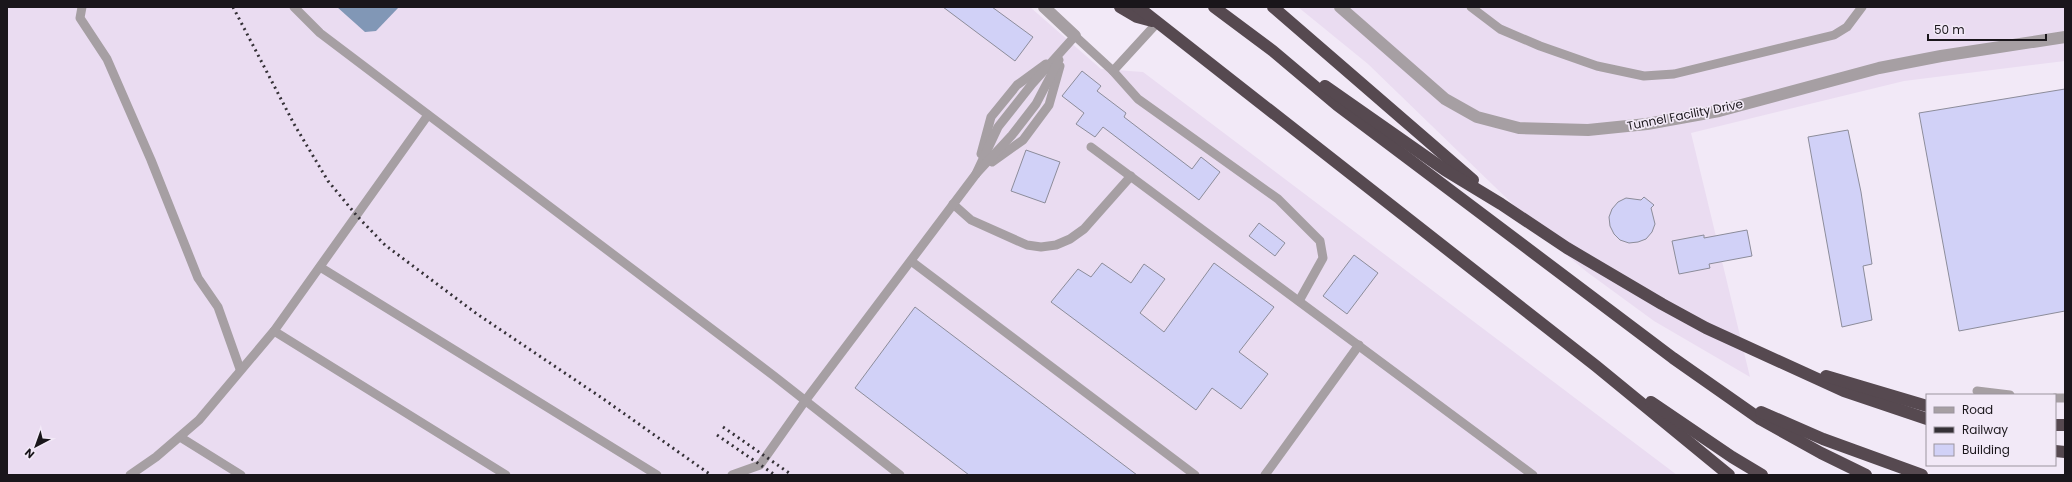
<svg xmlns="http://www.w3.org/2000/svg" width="2072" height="482" viewBox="0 0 2072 482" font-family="Poppins,sans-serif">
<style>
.built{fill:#eadcf1}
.water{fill:#8197b6}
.building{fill:#d1d1f7;stroke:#8c8c9a}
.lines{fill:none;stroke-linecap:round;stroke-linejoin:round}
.lane{stroke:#a69fa3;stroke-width:9}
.street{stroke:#a69fa3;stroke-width:12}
.highway{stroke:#564950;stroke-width:12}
.rail{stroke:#343036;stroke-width:3;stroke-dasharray:2 4;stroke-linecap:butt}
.labels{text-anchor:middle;stroke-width:3.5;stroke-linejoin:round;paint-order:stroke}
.street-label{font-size:12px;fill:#1a161b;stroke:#f2e9f7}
</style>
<rect width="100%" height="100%" fill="#f2e9f7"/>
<!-- built -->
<g class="built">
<path d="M7 7H1030L1101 69 1143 72 1677 475H7Z"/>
<path d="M1298 7H2065V61L1904 81 1691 133 1750 377 1654 321 1587 272 1558 248 1368 64Z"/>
</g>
<!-- water -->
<path class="water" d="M337 7H399L376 31 365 32Z"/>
<!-- building -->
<g class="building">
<path d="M943 7H992L1033 37 1015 61Z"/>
<path d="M1082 71 1101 86 1097 91 1126 113 1124 117 1192 169 1201 157 1220 172 1199 200 1103 127 1095 137 1076 124 1084 113 1062 96Z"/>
<path d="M2065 89V311L1959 331 1919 113Z"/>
<path d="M1848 130 1861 192 1872 264 1863 266 1872 320 1842 327 1808 137Z"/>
<path d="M1026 150 1060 162 1045 203 1011 191Z"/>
<path d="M1644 197 1654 205 1651 208 1655 224 1652 232 1646 239 1638 242 1629 243 1620 240 1614 234 1610 226 1609 217 1612 209 1618 202 1626 198 1641 200Z"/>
<path d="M1259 223 1285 243 1275 256 1249 236Z"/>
<path d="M1747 230 1752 256 1709 264 1710 268 1679 274 1672 241 1704 235V238Z"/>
<path d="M1354 255 1378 273 1347 314 1323 296Z"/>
<path d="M1102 263 1131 283 1144 264 1165 279 1140 313 1164 332 1214 263 1274 307 1239 352 1268 374 1241 409 1212 388 1196 410 1051 302 1078 269 1091 277Z"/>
<path d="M915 307 1137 475H969L855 388Z"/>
</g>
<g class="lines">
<!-- lane -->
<g class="lane">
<path d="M82 7 80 18 107 59 151 160 198 278 218 307 240 369"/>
<path d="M294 7 320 33 774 376 900 475"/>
<path d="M1471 7 1500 29 1540 46 1597 66 1644 76 1674 74 1834 35 1847 27 1862 7"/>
<path d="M1113 71 1157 23"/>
<path d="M1091 147 1533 475"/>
<path d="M981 154 991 117 1017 85 1046 64"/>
<path d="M992 162 1023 140 1049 105 1060 66"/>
<path d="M976 174 998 127 1032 84 1075 36 1113 71 1138 99 1278 199 1320 241 1323 258 1299 301"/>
<path d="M953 204 971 220 1027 245 1041 247 1056 245 1070 239 1084 229 1131 176"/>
<path d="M911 261 1195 475"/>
<path d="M320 267 657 475"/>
<path d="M274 331 506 475"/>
<path d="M1977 391 2010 395"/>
<path d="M2055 398H2065"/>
<path d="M180 437 241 475"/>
<path d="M130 475 156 457 199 420 274 331 428 115"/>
<path d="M732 475 760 465 805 401 976 174 1012 135 1036 104 1059 60"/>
<path d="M1265 475 1359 345"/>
</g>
<!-- street -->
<g class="street">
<path d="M1044 7 1075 36"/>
<path d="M1340 7 1445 99 1477 117 1519 128 1588 130 1647 124 1719 111 1879 68 1941 56 2065 37"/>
</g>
<!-- highway -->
<g class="highway">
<path d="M1120 7 1137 17 1152 21"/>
<path d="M1138 7 1596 366 1729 475"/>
<path d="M1214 7 1273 51 1337 105 1673 358 1760 419 1821 453 1866 475"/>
<path d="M1273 7 1473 180"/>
<path d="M1325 86 1445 170 1501 204 1567 248 1662 304 1706 328 1844 391 1927 419"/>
<path d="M1826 376 1927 406"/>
<path d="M1651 402 1732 457 1762 475"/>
<path d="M1761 412 1823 439 1922 475"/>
<path d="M2055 425H2065"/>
<path d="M2055 451 2065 452"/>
</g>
<!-- rail -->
<g class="rail">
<path d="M233 7 294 124 328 181 357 216 385 245 477 314 602 398 711 475"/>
<path d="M723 427 792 475"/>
<path d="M717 435 775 475"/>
</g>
</g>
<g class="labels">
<!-- street labels -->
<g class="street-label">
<text transform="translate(1685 115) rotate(-11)" y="4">Tunnel Facility Drive</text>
</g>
</g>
<!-- border -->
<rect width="2072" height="482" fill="none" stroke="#1a161b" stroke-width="16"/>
<!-- legend -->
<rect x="1926" y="394" width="130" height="72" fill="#f2e9f7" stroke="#9c959f"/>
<rect x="1934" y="407" width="20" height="6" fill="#a69fa3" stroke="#9c959f"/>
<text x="1962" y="414" font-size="12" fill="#1a161b">Road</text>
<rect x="1934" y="427" width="20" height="6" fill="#343036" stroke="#9c959f"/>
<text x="1962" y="434" font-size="12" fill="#1a161b">Railway</text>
<rect x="1934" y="444" width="20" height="12" fill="#d1d1f7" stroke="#9c959f"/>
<text x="1962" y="454" font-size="12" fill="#1a161b">Building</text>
<!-- north arrow -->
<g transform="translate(36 446) rotate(221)" stroke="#f2e9f7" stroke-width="3" paint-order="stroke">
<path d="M0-3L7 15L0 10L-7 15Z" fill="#1a161b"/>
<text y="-6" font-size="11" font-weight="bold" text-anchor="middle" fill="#1a161b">N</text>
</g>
<!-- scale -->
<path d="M1928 34v6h118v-6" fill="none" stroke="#1a161b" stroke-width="2"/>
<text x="1934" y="34" font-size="12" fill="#1a161b" stroke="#f2e9f7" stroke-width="3" paint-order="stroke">50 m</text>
</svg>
